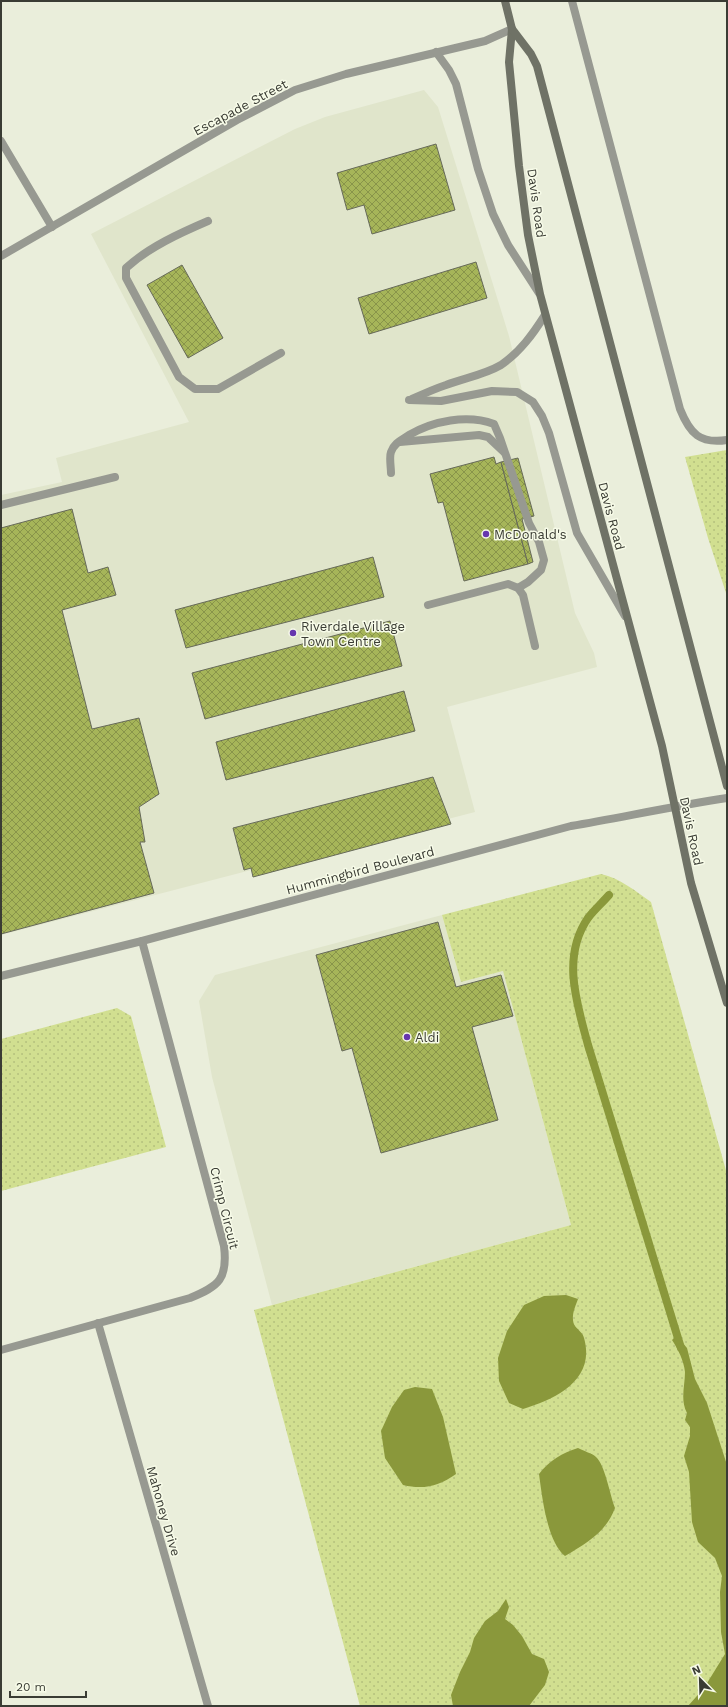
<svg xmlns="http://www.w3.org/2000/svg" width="728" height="1707" viewBox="0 0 728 1707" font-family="'Work Sans',sans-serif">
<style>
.built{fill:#e0e5cb}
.park{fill:url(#park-dots)}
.water{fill:#8a983b}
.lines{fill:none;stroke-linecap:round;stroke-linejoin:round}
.stream{stroke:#8a983b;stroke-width:8}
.building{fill:url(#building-cross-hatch);stroke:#666959}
.service{stroke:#979991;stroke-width:8}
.minor{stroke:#979991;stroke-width:8}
.tertiary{stroke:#979991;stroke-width:8}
.secondary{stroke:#6f7266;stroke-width:8}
.poi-dot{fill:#6636ae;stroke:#f7fbe8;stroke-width:1.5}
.labels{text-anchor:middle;stroke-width:3;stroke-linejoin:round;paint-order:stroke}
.street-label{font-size:13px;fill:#3a3c34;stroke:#f7fbe8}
.poi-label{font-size:13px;fill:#3a3c34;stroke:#f7fbe8;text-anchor:start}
</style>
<defs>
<pattern id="park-dots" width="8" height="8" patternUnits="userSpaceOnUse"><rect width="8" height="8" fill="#d1df90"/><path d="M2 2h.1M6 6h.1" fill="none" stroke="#b4c07d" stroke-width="1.8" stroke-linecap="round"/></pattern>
<pattern id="building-cross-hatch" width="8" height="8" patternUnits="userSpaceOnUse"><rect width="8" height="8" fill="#a6b559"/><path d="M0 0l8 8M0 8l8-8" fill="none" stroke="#88944a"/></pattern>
</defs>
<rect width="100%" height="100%" fill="#eaeedb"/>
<!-- built -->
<g class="built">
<path d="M424 90 438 107 509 336 575 613 594 653 597 667 447 707 475 812 1 935V495L62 482 56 458 189 422 91 234 295 129 325 117Z"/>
<path d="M442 915 461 982 503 971 571 1225 272 1305 212 1077 199 1001 215 975Z"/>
</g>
<!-- park -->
<g class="park">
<path d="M727 450V596L708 538 685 457Z"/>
<path d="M601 874C620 878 635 891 651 902L727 1174V1706H360L254 1310 571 1225 503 971 461 982 442 915Z"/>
<path d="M117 1008 131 1016 166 1147 1 1191V1039Z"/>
</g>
<!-- water -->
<g class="water">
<path d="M566 1295 578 1299C575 1307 570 1318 575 1326 578 1330 583 1333 584 1338 596 1380 556 1399 523 1409L509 1403 499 1381 498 1358 507 1331 524 1305 544 1296Z"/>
<path d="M675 1337 681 1341 687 1348 695 1379 707 1403 727 1465V1706H688L704 1688 725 1654 721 1632 720 1592 722 1576 715 1558 698 1542 692 1522 689 1472 684 1456 690 1436V1427L685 1420 687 1413C680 1400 685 1386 685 1372 684 1361 678 1349 672 1340Z"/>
<path d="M415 1387 432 1389 443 1417 456 1474C439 1486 424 1490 403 1485L385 1458 381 1431 392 1407 404 1390Z"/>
<path d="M578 1448C583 1451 592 1453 596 1457 605 1465 610 1495 615 1508 606 1532 587 1543 565 1556 547 1542 542 1496 539 1474 550 1460 562 1453 578 1448Z"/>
<path d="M506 1599 509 1607 505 1619 513 1625 522 1636 532 1654 544 1659 549 1672 545 1685 529 1706H453L451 1695 460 1672 470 1652 474 1638 485 1621 498 1611Z"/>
</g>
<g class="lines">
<!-- stream -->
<path class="stream" d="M609 895C602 903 594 910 588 918 561 957 577 1004 588 1045L681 1348"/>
</g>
<!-- building -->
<g class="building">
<path d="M436 144 455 210 372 234 364 205 347 210 337 173Z"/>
<path d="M476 262 487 298 369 334 358 298Z"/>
<path d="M182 265 223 338 188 358 147 285Z"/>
<path d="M494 457 496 464 501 462 528 564 464 581 443 502 438 503 430 474Z"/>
<path d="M518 458 534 516 522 519 533 562 528 564 501 462Z"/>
<path d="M72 509 88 573 108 567 116 595 62 610 92 729 139 718 159 794 139 807 145 842H140L154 893 1 934V528Z"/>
<path d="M373 557 384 597 186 648 175 610Z"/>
<path d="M390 621 402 666 205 719 192 673Z"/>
<path d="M404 691 415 731 226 780 216 742Z"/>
<path d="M433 777 451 824 253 877 251 868 244 870 233 828Z"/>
<path d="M438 922 456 987 501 975 513 1016 472 1027 498 1120 381 1153 352 1048 342 1051 316 955Z"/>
</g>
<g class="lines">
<!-- service -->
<g class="service">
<path d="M208 221C180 233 149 247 126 268V278L179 377 195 389H218L281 353"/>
<path d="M412 399C423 394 434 389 446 385 464 378 484 375 501 365 520 352 533 334 545 315"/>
<path d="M409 400 441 401 492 391 517 392 533 402 542 416 549 433 577 533 625 616"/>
<path d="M400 442 479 435 488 437 504 452"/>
<path d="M391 473C391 467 389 457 391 452 394 443 402 440 409 435 433 421 467 414 494 424L500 438 529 523 539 542 544 560 541 570 528 582 518 588"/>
<path d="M1 505 115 477"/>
<path d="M428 605 508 584 518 588 523 595 535 646"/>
</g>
<!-- minor -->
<g class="minor">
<path d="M572 1 680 409C690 434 700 444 727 440"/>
<path d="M1 141 52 227"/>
<path d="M1 256 237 120 295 90 346 74 485 41 512 29"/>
<path d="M98 1323 208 1706"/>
<path d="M1 1350 190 1298C219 1286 228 1279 224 1246L142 941"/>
</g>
<!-- tertiary -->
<g class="tertiary">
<path d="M436 52 449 70 456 84 478 169 493 214 508 245 539 293"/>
<path d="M1 976 142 941 571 826C623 817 675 806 727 798"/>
</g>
<!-- secondary -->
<g class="secondary">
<path d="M505 1 512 29 509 62 519 166 528 235 540 294 662 746 691 883 727 1003"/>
<path d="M512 29 531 54 537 66 727 786"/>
</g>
</g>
<!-- markers -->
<g class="poi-dot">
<circle cx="486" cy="534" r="4"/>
<circle cx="293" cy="633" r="4"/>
<circle cx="407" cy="1037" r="4"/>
</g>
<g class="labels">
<!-- street labels -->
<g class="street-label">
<text transform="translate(240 107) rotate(-28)" y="5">Escapade Street</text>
<text transform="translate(537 203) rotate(82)" y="5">Davis Road</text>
<text transform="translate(612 516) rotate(75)" y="5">Davis Road</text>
<text transform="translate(692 831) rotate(78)" y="5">Davis Road</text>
<text transform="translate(360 870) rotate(-15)" y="5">Hummingbird Boulevard</text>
<text transform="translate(225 1208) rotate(76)" y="5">Crimp Circuit</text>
<text transform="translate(164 1511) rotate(74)" y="5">Mahoney Drive</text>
</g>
<!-- poi labels -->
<g class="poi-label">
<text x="494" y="539">McDonald's</text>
<text x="301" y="631">Riverdale Village<tspan x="301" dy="15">Town Centre</tspan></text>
<text x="415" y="1042">Aldi</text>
</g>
</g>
<!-- border -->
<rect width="728" height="1707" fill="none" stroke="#3a3c34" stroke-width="4"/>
<!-- north arrow -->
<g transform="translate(700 1679) rotate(337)" stroke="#f7fbe8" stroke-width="3" paint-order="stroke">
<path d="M0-3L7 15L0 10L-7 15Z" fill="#3a3c34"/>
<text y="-6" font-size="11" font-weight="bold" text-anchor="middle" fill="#3a3c34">N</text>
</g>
<!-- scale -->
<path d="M10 1691v6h76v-6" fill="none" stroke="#3a3c34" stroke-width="2"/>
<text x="16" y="1691" font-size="12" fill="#3a3c34" stroke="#f7fbe8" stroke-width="3" paint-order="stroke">20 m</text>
</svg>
